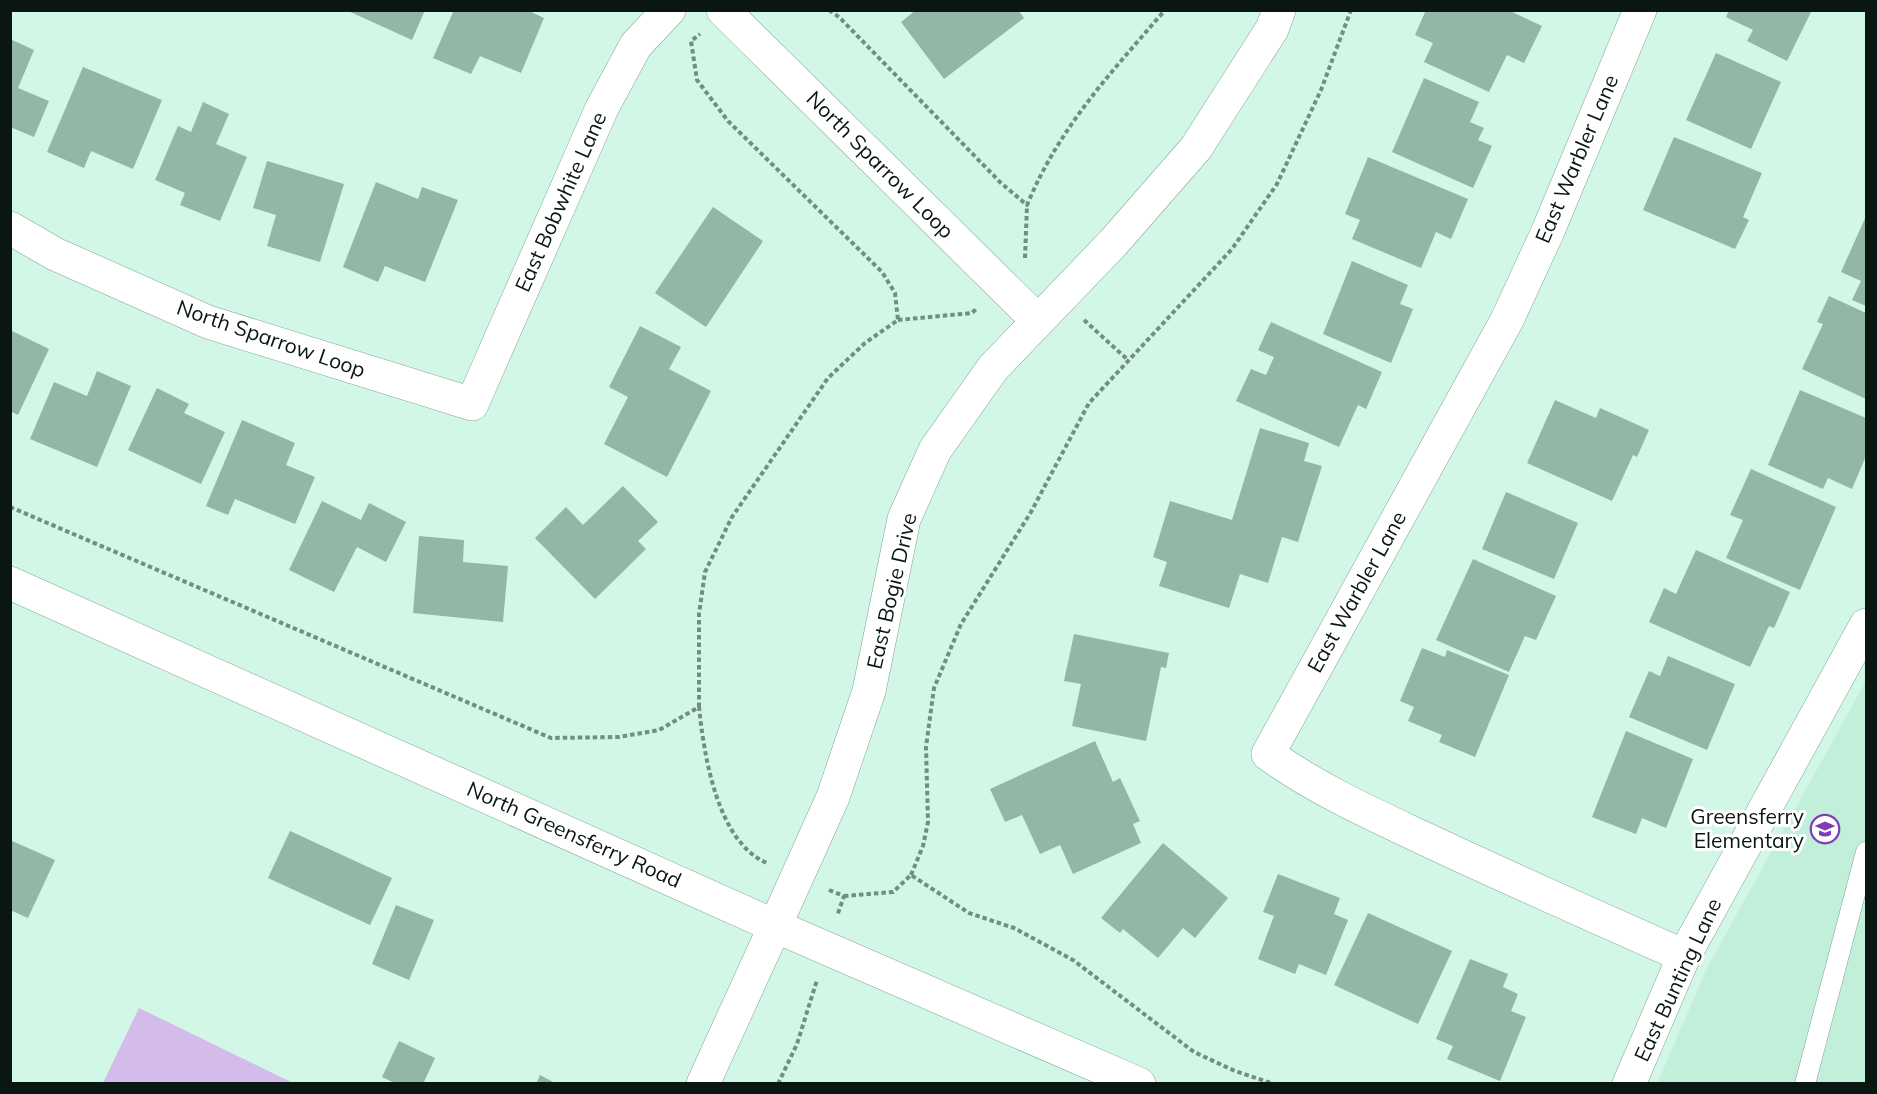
<svg xmlns="http://www.w3.org/2000/svg" width="1877" height="1094" viewBox="0 0 1877 1094" font-family="Mulish,sans-serif">
<style>
.built{fill:#c1efda}
.green{fill:#d3bbea}
.building{fill:#93b6a7}
.lines{fill:none;stroke-linecap:round;stroke-linejoin:round}
.service-casing{stroke:#83a697;stroke-width:21}
.minor-casing{stroke:#83a697;stroke-width:34}
.tertiary-casing{stroke:#83a697;stroke-width:34}
.secondary-casing{stroke:#83a697;stroke-width:34}
.path{stroke:#738d81;stroke-width:4;stroke-dasharray:4.5 3;stroke-linecap:butt}
.service{stroke:#fff;stroke-width:20}
.minor{stroke:#fff;stroke-width:33}
.tertiary{stroke:#fff;stroke-width:33}
.secondary{stroke:#fff;stroke-width:33}
.labels{text-anchor:middle;stroke-width:6;stroke-linejoin:round;paint-order:stroke}
.street-label{font-size:21px;fill:#091611;stroke:#fff}
.poi-label{font-size:21px;fill:#091611;stroke:#fff;text-anchor:end}
</style>
<rect width="100%" height="100%" fill="#d2f7e6"/>
<!-- built -->
<path class="built" d="M1866 681V1083L1657 1084 1707 968Z"/>
<!-- green -->
<path class="green" d="M139 1008 293 1083H103Z"/>
<!-- building -->
<g class="building">
<path d="M346 10H425L412 40Z"/>
<path d="M454 10H527L544 18 521 73 480 56 471 74 433 58Z"/>
<path d="M916 10H1018L1024 18 944 79 901 22Z"/>
<path d="M1426 10H1508L1542 26 1524 63 1507 55 1489 92 1424 62 1433 43 1415 35Z"/>
<path d="M1729 10H1812L1787 61 1747 41 1753 30 1726 17Z"/>
<path d="M10 39 34 50 18 88 49 101 34 137 10 127Z"/>
<path d="M1716 53 1781 82 1751 149 1686 120Z"/>
<path d="M83 67 162 100 133 169 91 151 84 168 47 152Z"/>
<path d="M1424 78 1479 102 1470 122 1484 128 1478 140 1492 146 1473 188 1392 152Z"/>
<path d="M203 102 229 114 216 144 247 157 220 221 180 205 185 193 155 180 178 126 191 132Z"/>
<path d="M1674 137 1762 173 1743 217 1749 220 1735 249 1643 210Z"/>
<path d="M1368 157 1468 199 1451 239 1436 232 1421 268 1352 239 1360 220 1345 214Z"/>
<path d="M267 161 344 184 320 262 267 246 276 215 253 208Z"/>
<path d="M376 182 418 199 422 187 458 200 425 282 385 266 378 282 343 267Z"/>
<path d="M713 207 763 241 706 327 655 293Z"/>
<path d="M1866 216V306L1852 300 1861 281 1841 272Z"/>
<path d="M1352 261 1408 285 1400 304 1413 309 1391 363 1323 334Z"/>
<path d="M1829 296 1866 313V399L1802 369 1823 324 1817 322Z"/>
<path d="M1271 322 1382 372 1366 409 1358 405 1339 447 1236 401 1251 369 1266 375 1274 357 1258 350Z"/>
<path d="M640 326 681 347 669 369 711 391 667 477 604 444 628 397 609 387Z"/>
<path d="M10 330 49 349 18 415 10 411Z"/>
<path d="M97 371 131 386 97 467 30 439 54 382 87 396Z"/>
<path d="M157 388 189 404 184 413 225 432 201 484 128 450Z"/>
<path d="M1800 390 1866 418V456L1852 489 1828 478 1823 489 1768 465Z"/>
<path d="M1555 400 1596 418 1600 408 1649 430 1637 457 1633 455 1612 501 1527 463Z"/>
<path d="M242 420 295 443 286 465 315 477 295 524 235 499 228 515 206 506Z"/>
<path d="M1260 428 1309 443 1304 461 1322 466 1298 542 1282 537 1268 583 1240 574 1229 608 1159 586 1167 562 1153 557 1170 501 1232 520Z"/>
<path d="M1751 469 1836 507 1800 590 1726 558 1743 520 1730 515Z"/>
<path d="M623 486 658 522 638 541 646 549 595 599 535 538 566 507 583 525Z"/>
<path d="M1506 492 1578 523 1554 579 1482 549Z"/>
<path d="M322 501 361 520 369 503 406 522 386 562 357 547 334 592 289 570Z"/>
<path d="M419 536 464 540 463 562 508 566 503 622 413 613Z"/>
<path d="M1696 550 1790 592 1774 628 1769 626 1750 667 1649 622 1664 588 1676 594Z"/>
<path d="M1473 559 1556 596 1536 640 1525 636 1509 672 1436 640Z"/>
<path d="M1074 634 1169 653 1166 668 1161 667 1146 741 1072 726 1081 684 1064 681Z"/>
<path d="M1422 648 1445 657 1447 650 1509 675 1475 757 1439 742 1442 735 1408 721 1414 707 1400 701Z"/>
<path d="M1668 656 1735 684 1707 750 1629 717 1649 671 1660 676Z"/>
<path d="M1626 731 1693 759 1666 828 1642 818 1636 834 1592 817Z"/>
<path d="M1095 741 1113 782 1120 778 1140 821 1133 824 1141 843 1073 874 1060 845 1040 854 1022 815 1005 822 990 789Z"/>
<path d="M290 831 392 878 370 925 268 878Z"/>
<path d="M10 840 55 860 28 918 10 910Z"/>
<path d="M1163 843 1228 898 1195 938 1183 928 1158 958 1123 929 1120 933 1101 918Z"/>
<path d="M1278 874 1340 898 1334 914 1348 920 1326 975 1299 964 1295 974 1258 959 1274 916 1263 912Z"/>
<path d="M396 905 434 920 409 980 372 964Z"/>
<path d="M1368 913 1452 951 1418 1024 1334 985Z"/>
<path d="M1470 959 1508 974 1503 987 1518 994 1511 1011 1526 1017 1500 1081 1447 1059 1453 1046 1436 1039Z"/>
<path d="M399 1041 435 1058 423 1084H397L382 1077Z"/>
<path d="M540 1075 557 1084H536Z"/>
</g>
<g class="lines">
<!-- service casing -->
<g class="service-casing">
<path id="service" d="M1805 1084 1866 852"/>
</g>
<!-- minor casing -->
<g class="minor-casing">
<g id="minor">
<path d="M723 10 1037 320"/>
<path d="M1640 10 1548 231 1507 320 1268 754C1315 788 1368 812 1421 837 1508 878 1596 917 1684 956"/>
<path d="M10 228 55 254 208 322 472 404 602 108 636 45 669 10"/>
<path d="M703 1084 775 926"/>
<path d="M1629 1084 1684 956 1866 625"/>
</g>
</g>
<!-- tertiary casing -->
<g class="tertiary-casing">
<path id="tertiary" d="M775 926 833 797 869 691 904 519 935 450 993 368 1113 243 1196 148 1272 29 1279 10"/>
</g>
<!-- secondary casing -->
<g class="secondary-casing">
<path id="secondary" d="M10 583 775 926 1139 1084"/>
</g>
<!-- path -->
<g class="path">
<path d="M829 10 839 17 1001 183 1027 205C1060 126 1110 74 1165 10"/>
<path d="M1025 258 1027 205"/>
<path d="M898 320 972 313 977 308"/>
<path d="M1084 320 1128 360"/>
<path d="M10 507 551 738 619 737 659 730 699 707C704 755 717 842 767 863"/>
<path d="M699 707V614L705 572 732 517 828 378 865 343 898 320 895 293 882 272 728 121 697 80 691 41 700 34"/>
<path d="M911 875 923 846 928 822 926 747 934 688 961 624 1031 512 1089 403 1232 249 1277 184 1321 90 1351 10"/>
<path d="M829 890 844 896 837 916"/>
<path d="M844 896 893 892 911 875 969 913 1014 928 1073 960 1194 1052 1235 1071 1274 1084"/>
<path d="M778 1084 797 1044 817 980"/>
</g>
<!-- service -->
<use href="#service" class="service"/>
<!-- minor -->
<use href="#minor" class="minor"/>
<!-- tertiary -->
<use href="#tertiary" class="tertiary"/>
<!-- secondary -->
<use href="#secondary" class="secondary"/>
</g>
<!-- icons -->
<defs>
<g id="school-ring" transform="scale(1.5)"><circle r="9.5" fill="#fff" stroke="#803eb2" stroke-width="1.5"/><path d="M0-5L7-2L0 1L-7-2ZM-4 1L0 2.5L4 1V4Q0 6-4 4Z" fill="#803eb2"/></g>
</defs>
<g fill-rule="evenodd">
<use href="#school-ring" x="1825" y="829"/>
</g>
<g class="labels">
<!-- street labels -->
<g class="street-label">
<text transform="translate(1577 159) rotate(-67)" y="7">East Warbler Lane</text>
<text transform="translate(880 165) rotate(45)" y="7">North Sparrow Loop</text>
<text transform="translate(561 202) rotate(-66)" y="7">East Bobwhite Lane</text>
<text transform="translate(271 339) rotate(19)" y="7">North Sparrow Loop</text>
<text transform="translate(892 591) rotate(-77)" y="7">East Bogie Drive</text>
<text transform="translate(1357 592) rotate(-61)" y="7">East Warbler Lane</text>
<text transform="translate(574 835) rotate(24)" y="7">North Greensferry Road</text>
<text transform="translate(1678 980) rotate(-65)" y="7">East Bunting Lane</text>
</g>
<!-- poi labels -->
<g class="poi-label">
<text x="1804" y="824">Greensferry<tspan x="1804" dy="24">Elementary</tspan></text>
</g>
</g>
<!-- border -->
<rect width="1877" height="1094" fill="none" stroke="#091611" stroke-width="24"/>
</svg>
